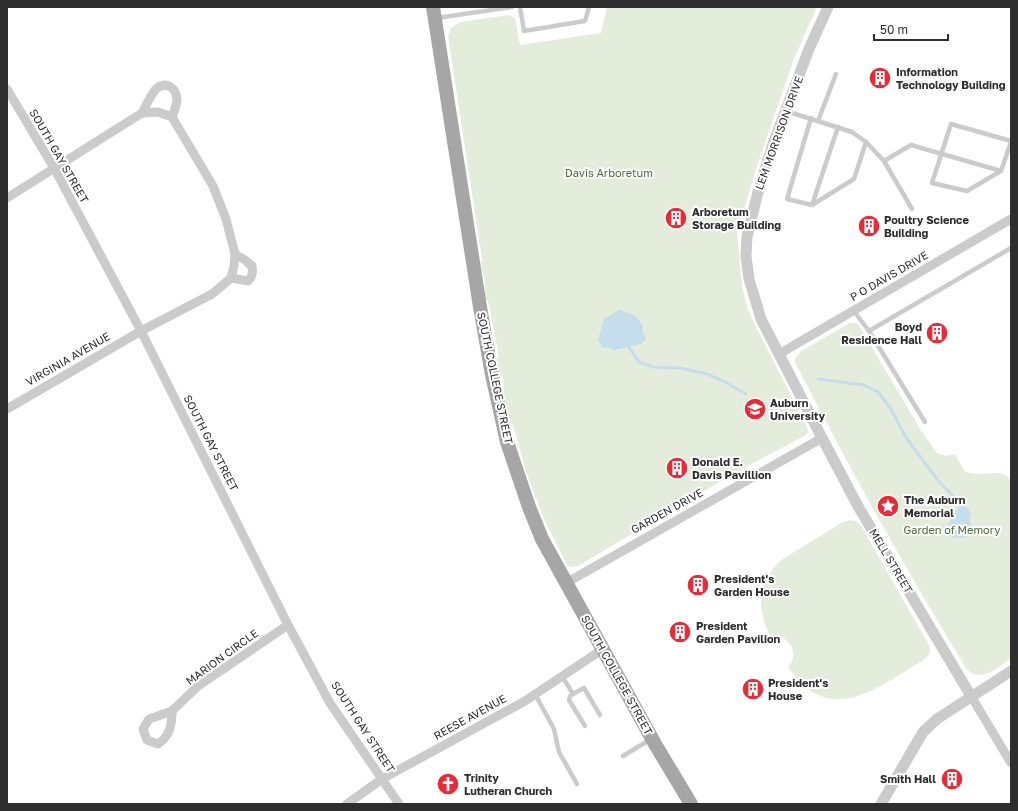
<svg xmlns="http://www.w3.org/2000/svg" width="1018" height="811" viewBox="0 0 1018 811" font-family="'Golos Text',sans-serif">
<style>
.green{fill:#e4ecdb}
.water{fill:#c6ddec}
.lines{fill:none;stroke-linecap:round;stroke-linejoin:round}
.stream{stroke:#c6ddec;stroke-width:3}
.service{stroke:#cbcbcb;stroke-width:4.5}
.minor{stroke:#cbcbcb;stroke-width:9}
.tertiary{stroke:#cbcbcb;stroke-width:11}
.primary{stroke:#a6a6a6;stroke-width:14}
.labels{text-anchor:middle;stroke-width:4;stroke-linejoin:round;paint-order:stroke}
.poi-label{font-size:11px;font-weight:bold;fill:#2e2e2e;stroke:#fff;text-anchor:start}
.street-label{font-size:11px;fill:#2e2e2e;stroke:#fff}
.park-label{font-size:11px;fill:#506a3a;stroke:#fff}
</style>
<rect width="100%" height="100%" fill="#fff"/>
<!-- green -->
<g class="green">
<path d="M607 7H817L794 59 757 166 737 232 742 286 748 310 757 329 808 429V432L806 435 753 463 695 496 668 513 649 527 640 529 578 566 572 567 567 565 545 521 526 472 515 431 511 421 504 414 498 397 504 392V380L495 364 498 358V351L488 301 485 298C484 292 486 287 485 282 484 273 479 267 482 259L448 36 451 28 460 22 509 15 515 18 520 45 601 33Z"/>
<path d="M850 323H856L860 327 920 429 937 453 946 456 955 454 965 472C970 473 974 474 978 474 990 474 1004 469 1011 481V658C997 668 981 684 966 668 905 568 848 466 795 362V358L801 351Z"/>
<path d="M850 520 856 521 860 524 929 645C931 651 929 655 925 659 876 688 831 729 788 667 801 653 788 633 770 636L764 622 761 604 763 588 772 570 781 560 843 522Z"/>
</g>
<!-- water -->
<g class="water">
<path d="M619 310C631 312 637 316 643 326L642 331 646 339 641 344 615 350 608 347 603 348 598 340 604 319Z"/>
<path d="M962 505 968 508 971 513C969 518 970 521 971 526 972 541 957 538 948 536 944 528 955 508 962 505Z"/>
</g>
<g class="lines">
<!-- stream -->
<g class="stream">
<path d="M628 346 639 362 653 367 680 368 707 374 725 382 746 394"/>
<path d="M819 379 864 385 878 392 891 409 905 436 921 458 940 483 962 505"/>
</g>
<!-- service -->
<g class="service">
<path d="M520 7 524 31 585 21 589 7"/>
<path d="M437 18 512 7"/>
<path d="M786 111 852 132 866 142 884 161 911 145 1001 171"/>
<path d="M811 118 787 199 812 205 854 179 866 142"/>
<path d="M818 121 836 74"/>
<path d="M1011 141 951 124 932 183 967 191 1001 171 1011 142"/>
<path d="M884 161 912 209"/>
<path d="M812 205 838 127"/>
<path d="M853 310 869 331 925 422"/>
<path d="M869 331 1011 248"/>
<path d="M562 676 573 694 570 696 569 700 585 726"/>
<path d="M535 694 554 729 559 752 577 784"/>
<path d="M573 694 584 688 600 715"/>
<path d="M623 756 651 739"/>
</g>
<!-- minor -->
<g class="minor">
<path d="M7 89 54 168 141 331 288 625 330 703 399 804"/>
<path d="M142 113C146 106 152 92 157 88 167 81 176 88 177 99 177 105 174 111 172 117"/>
<path d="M7 198 142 113 158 112 172 117 213 186 226 219 235 254 234 266 231 278 212 294 141 331 7 409"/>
<path d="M231 278 248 281C253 277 253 272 252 266L245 260 235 254"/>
<path d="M779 354 1011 219"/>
<path d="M566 583 822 438"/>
<path d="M971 696 1011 763"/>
<path d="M172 711 198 686 288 625"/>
<path d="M172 711C172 725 170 736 158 744L147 740 143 729 149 719Z"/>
<path d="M347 804 382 779 525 701 603 649"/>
</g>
<!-- tertiary -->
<g class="tertiary">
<path d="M828 7 809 49 773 144 758 192 747 237 746 256 749 279 761 319 822 438 859 508 971 696"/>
<path d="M881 804 923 732 937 719 1011 671"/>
</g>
<!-- primary -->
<path class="primary" d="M433 7 480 307 492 375 507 442 529 507 542 539 655 744 691 804"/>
</g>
<!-- icons -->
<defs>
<g id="building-disc" transform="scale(1.15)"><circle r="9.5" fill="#e92b38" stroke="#fff"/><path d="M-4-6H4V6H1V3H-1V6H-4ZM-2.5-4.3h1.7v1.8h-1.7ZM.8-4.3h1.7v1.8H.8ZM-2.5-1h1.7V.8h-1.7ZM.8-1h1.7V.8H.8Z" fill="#fff"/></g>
<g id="university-disc" transform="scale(1.15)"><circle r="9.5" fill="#e92b38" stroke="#fff"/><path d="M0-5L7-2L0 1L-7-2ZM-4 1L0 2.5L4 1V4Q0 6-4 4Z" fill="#fff"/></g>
<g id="sight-disc" transform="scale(1.15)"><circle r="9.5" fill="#e92b38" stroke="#fff"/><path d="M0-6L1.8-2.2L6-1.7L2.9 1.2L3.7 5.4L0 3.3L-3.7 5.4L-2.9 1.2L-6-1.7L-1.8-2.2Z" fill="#fff"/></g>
<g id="church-disc" transform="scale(1.15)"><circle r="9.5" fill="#e92b38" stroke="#fff"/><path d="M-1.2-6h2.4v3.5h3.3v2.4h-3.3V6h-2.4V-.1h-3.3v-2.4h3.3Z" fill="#fff"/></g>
</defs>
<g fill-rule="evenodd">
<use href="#building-disc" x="880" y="78"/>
<use href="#building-disc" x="676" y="218"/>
<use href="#building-disc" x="869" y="226"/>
<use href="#building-disc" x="937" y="333"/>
<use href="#university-disc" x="755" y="409"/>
<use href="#building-disc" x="677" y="468"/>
<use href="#sight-disc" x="888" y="506"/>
<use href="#building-disc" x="698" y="585"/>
<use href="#building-disc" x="680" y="632"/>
<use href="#building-disc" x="753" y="689"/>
<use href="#building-disc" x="952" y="779"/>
<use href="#church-disc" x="448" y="784"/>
</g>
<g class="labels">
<!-- poi labels -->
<g class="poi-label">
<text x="896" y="76">Information<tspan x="896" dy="13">Technology Building</tspan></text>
<text x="692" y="216">Arboretum<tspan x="692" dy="13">Storage Building</tspan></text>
<text x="884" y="224">Poultry Science<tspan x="884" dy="13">Building</tspan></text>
<text x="922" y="331" text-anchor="end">Boyd<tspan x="922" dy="13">Residence Hall</tspan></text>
<text x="770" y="407">Auburn<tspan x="770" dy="13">University</tspan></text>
<text x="692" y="466">Donald E.<tspan x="692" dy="13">Davis Pavillion</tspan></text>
<text x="904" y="504">The Auburn<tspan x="904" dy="13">Memorial</tspan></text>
<text x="714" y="583">President's<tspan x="714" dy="13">Garden House</tspan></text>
<text x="696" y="630">President<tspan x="696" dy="13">Garden Pavilion</tspan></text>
<text x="768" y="687">President's<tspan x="768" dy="13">House</tspan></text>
<text x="464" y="782">Trinity<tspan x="464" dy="13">Lutheran Church</tspan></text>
<text x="936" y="783" text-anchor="end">Smith Hall</text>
</g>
<!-- street labels -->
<g class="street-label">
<text transform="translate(779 133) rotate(-70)" y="4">LEM MORRISON DRIVE</text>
<text transform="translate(59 156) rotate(60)" y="4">SOUTH GAY STREET</text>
<text transform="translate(889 276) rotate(-30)" y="4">P O DAVIS DRIVE</text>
<text transform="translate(68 359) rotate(-30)" y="4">VIRGINIA AVENUE</text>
<text transform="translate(495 378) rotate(78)" y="4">SOUTH COLLEGE STREET</text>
<text transform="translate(211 443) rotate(63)" y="4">SOUTH GAY STREET</text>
<text transform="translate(667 511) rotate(-29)" y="4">GARDEN DRIVE</text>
<text transform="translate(891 561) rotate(59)" y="4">MELL STREET</text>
<text transform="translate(222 657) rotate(-36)" y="4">MARION CIRCLE</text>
<text transform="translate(617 675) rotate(61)" y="4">SOUTH COLLEGE STREET</text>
<text transform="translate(470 717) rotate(-29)" y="4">REESE AVENUE</text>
<text transform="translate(363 727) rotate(57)" y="4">SOUTH GAY STREET</text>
</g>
<!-- park labels -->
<g class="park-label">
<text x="609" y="177">Davis Arboretum</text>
<text x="952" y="534">Garden of Memory</text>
</g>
</g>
<!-- border -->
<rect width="1018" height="811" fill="none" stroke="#2e2e2e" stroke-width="16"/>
<!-- scale -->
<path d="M874 34v6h74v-6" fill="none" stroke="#2e2e2e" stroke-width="2"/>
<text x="880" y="34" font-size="12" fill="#2e2e2e" stroke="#ffffff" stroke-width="3" paint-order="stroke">50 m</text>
</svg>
